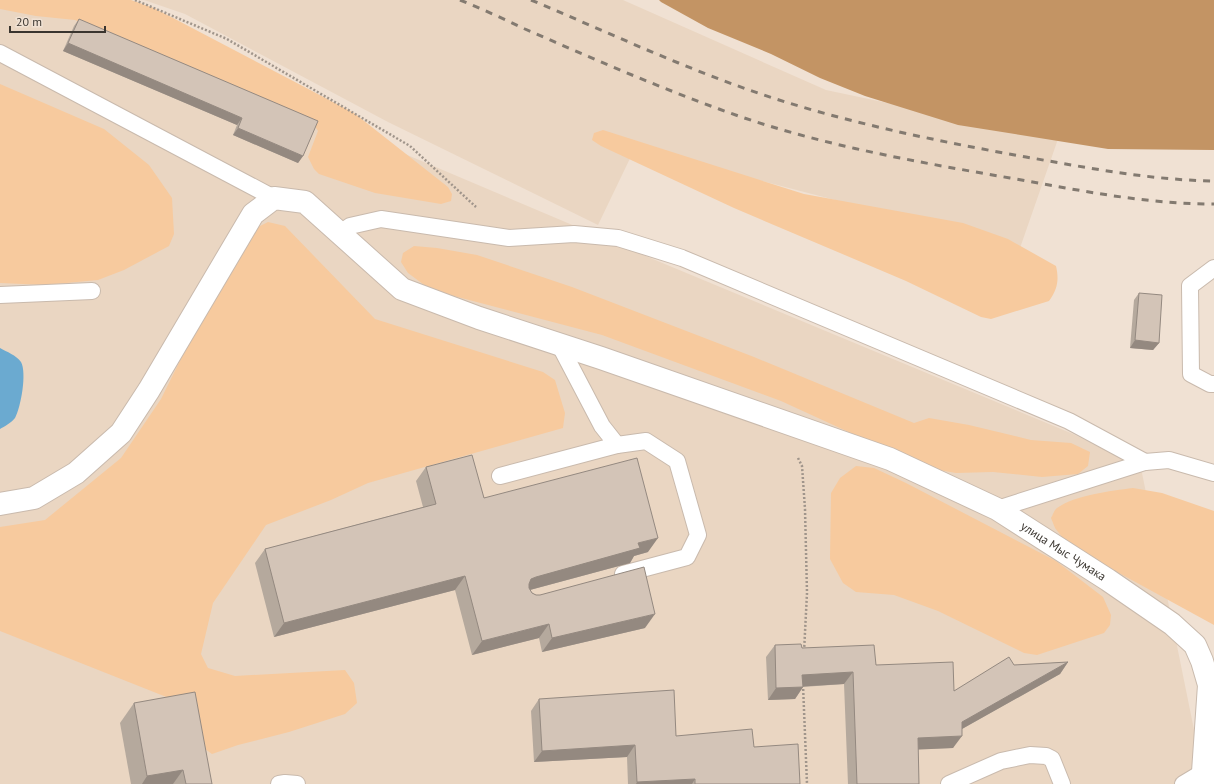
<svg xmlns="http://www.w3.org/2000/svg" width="1214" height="784" viewBox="0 0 1214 784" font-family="'PT Sans',sans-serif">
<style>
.built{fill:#ead6c2}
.green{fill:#f7ca9e}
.forest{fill:#c39464}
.water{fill:#6baad0}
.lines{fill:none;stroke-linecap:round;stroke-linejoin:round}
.service-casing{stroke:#c9baad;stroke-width:18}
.tertiary-casing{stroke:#c9baad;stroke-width:24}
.path{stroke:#a0958b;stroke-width:2.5;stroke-dasharray:2 2;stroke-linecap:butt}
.service{stroke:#fff;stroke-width:16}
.tertiary{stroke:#fff;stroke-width:22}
.rail{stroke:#837a70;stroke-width:3;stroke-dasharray:7 7;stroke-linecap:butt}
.wall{fill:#b5a99d}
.shaded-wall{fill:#948980}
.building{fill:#d3c4b7;stroke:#948980}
.labels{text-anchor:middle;stroke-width:3;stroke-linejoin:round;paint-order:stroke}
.street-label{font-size:12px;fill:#3a352f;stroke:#f0e1d3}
</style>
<rect width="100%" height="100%" fill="#f0e1d3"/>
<!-- built -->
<g class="built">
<path d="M0 0H42L648 257 1073 434 1141 468 1205 784H0Z"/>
<path d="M144 0H623L826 90 1058 139 1020 248 635 148 598 225 388 122 185 14Z"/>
</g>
<!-- green -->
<g class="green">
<path d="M0 0H131L154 8 354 113 448 187 452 194 451 201 441 204 375 193 319 174 314 169 308 157 318 131 314 125 75 20 36 16 0 9Z"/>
<path d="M0 84 104 129 149 165 172 198 174 234 169 246 124 270 98 280 45 285 0 283Z"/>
<path d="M603 130 804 194 963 223 1008 239 1056 266C1059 279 1058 289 1049 301L991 319 981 317 906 281 734 208 601 146 592 140 594 133Z"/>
<path d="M268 222 285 226 375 319 543 372 555 380 565 413 563 428 368 483 331 500 266 525 213 603 201 654 208 668 235 676 345 670 354 683 357 703 345 714 289 732 238 745 212 754 198 744 179 702 0 631V527L45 520 121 458 161 399 234 252 246 233Z"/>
<path d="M414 246 437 248 477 255 572 287 754 357 914 423 929 418 969 425 1031 440 1071 443 1090 452 1088 466 1078 474 1042 477 993 472 956 473 927 468 781 401 602 335 431 290 408 273 401 262 403 253Z"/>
<path d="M856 466 874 468 906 483 1056 561 1103 597 1111 615 1110 625 1104 633 1037 655 1024 653 938 611 894 595 856 592 843 583 830 559 831 493 840 478Z"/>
<path d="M1133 488 1162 493 1214 511V625L1097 561 1062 537 1055 528 1051 518C1053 515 1054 510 1057 508 1075 495 1111 491 1133 488Z"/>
</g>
<!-- forest -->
<path class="forest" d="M659 0H1214V150L1108 149 958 125 865 96 820 78 771 54 708 28 661 2Z"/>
<!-- water -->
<path class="water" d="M0 348C7 352 16 355 21 362 27 373 21 407 15 418 12 422 4 427 0 429Z"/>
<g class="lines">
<!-- service casing -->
<g class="service-casing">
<g id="service">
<path d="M0 53 274 198"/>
<path d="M340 233 350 226 381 219 509 238 574 234 618 238 682 258 1069 421 1145 462"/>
<path d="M1214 268 1190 286 1191 374 1210 384H1214"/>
<path d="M0 295 92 291"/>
<path d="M617 445 646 441 677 461 698 535 687 557 623 574"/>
<path d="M500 476 617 445 602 426 559 344"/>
<path d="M997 509 1145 462 1169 460 1214 473"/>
<path d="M279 784 285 783 297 784"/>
<path d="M949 784 1001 761 1030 755 1046 756 1052 759 1062 784"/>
<path d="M1183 784 1203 772"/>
</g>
</g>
<!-- tertiary casing -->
<g class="tertiary-casing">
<g id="tertiary">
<path id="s1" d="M0 504 34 498 76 473 121 433 149 390 253 214 274 198 305 202 402 289 479 318 601 358 890 459 997 509 1108 580 1172 624 1195 645 1202 661 1209 685 1203 772 1209 784"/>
</g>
</g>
<!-- path -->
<g class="path">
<path d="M135 0 227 39 410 146 476 207"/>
<path d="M798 458 802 466 805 509 807 593 804 652"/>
<path d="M803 685 807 784"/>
</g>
<!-- service -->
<use href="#service" class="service"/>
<!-- tertiary -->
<use href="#tertiary" class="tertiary"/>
<!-- rail -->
<g class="rail">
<path d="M460 0C482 9 504 19 525 29 589 57 653 85 719 109 813 144 912 161 1010 178 1079 190 1143 204 1214 204"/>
<path d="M531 0C612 34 692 72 776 99 858 125 942 142 1026 157 1089 168 1150 180 1214 181"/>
</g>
</g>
<!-- wall -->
<g class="wall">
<path d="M79 19 303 156 298 163 233 135 237 125 63 51 74 26Z"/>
<path d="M1139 293 1159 343 1153 350 1130 348 1134 300Z"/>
<path d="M426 467 484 498 648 552 634 556 630 563 530 590 532 593 536 595 645 628 542 652 539 638 472 655 455 590 274 637 255 563 265 549 423 507 416 481Z"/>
<path d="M775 645 802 648 876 665 954 691 1014 665 1068 662 1060 674 962 729 953 748 918 749 919 784H848L844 684 803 687 795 699 768 700 766 657Z"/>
<path d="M539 699 676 736 754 747 800 784H628L627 757 534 762 531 711Z"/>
<path d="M134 703 212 784H131L120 723Z"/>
</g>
<!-- shaded-wall -->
<g class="shaded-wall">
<path d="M68 43 242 118 237 125 63 51Z"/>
<path d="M238 128 303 156 298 163 233 135Z"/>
<path d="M1135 340 1159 343 1153 350 1130 348Z"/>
<path d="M658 538 648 552 634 556 630 563 526 591 531 579 536 577 638 543Z"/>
<path d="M465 576 455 590 274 637 284 623Z"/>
<path d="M655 614 645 628 542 652 552 638Z"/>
<path d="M549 624 539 638 472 655 482 641Z"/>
<path d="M1068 662 1060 674 953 734 962 722Z"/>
<path d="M853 672 844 684 794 687 802 675Z"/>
<path d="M803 687 795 699 768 700 776 688Z"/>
<path d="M962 736 953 748 909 750 918 738Z"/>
<path d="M635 745 627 757 534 762 542 751Z"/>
<path d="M183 770 173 784H142L147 776Z"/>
<path d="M695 779 692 784H636L637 782Z"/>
</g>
<!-- building -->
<g class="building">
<path d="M79 19 318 121 303 156 238 128 242 118 68 43Z"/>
<path d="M1139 293 1162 295 1159 343 1135 340Z"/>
<path d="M472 455 484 498 637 458 658 538 638 543 640 548 536 577 531 579 529 584V588L532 593 536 595H540L644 567 655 614 552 638 549 624 482 641 465 576 284 623 265 549 436 504 426 467Z"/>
<path d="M801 644 802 648 874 645 876 665 953 662 954 691 1009 657 1014 665 1068 662 962 722V736L918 738 919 784H857L853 672 802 675 803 687 776 688 775 645Z"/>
<path d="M674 690 676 736 752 729 754 747 798 744 800 784H695V779L637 782 635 745 542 751 539 699Z"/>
<path d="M195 692 212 784H186L183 770 147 776 134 703Z"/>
</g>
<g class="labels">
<!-- street labels -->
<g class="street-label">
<text dy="4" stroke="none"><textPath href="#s1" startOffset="1301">улица Мыс Чумака</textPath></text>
</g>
</g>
<!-- scale -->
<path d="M10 26v6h95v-6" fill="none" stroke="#3a352f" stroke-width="2"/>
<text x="16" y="26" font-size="12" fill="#3a352f" stroke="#f0e1d3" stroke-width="3" paint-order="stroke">20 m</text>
</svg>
